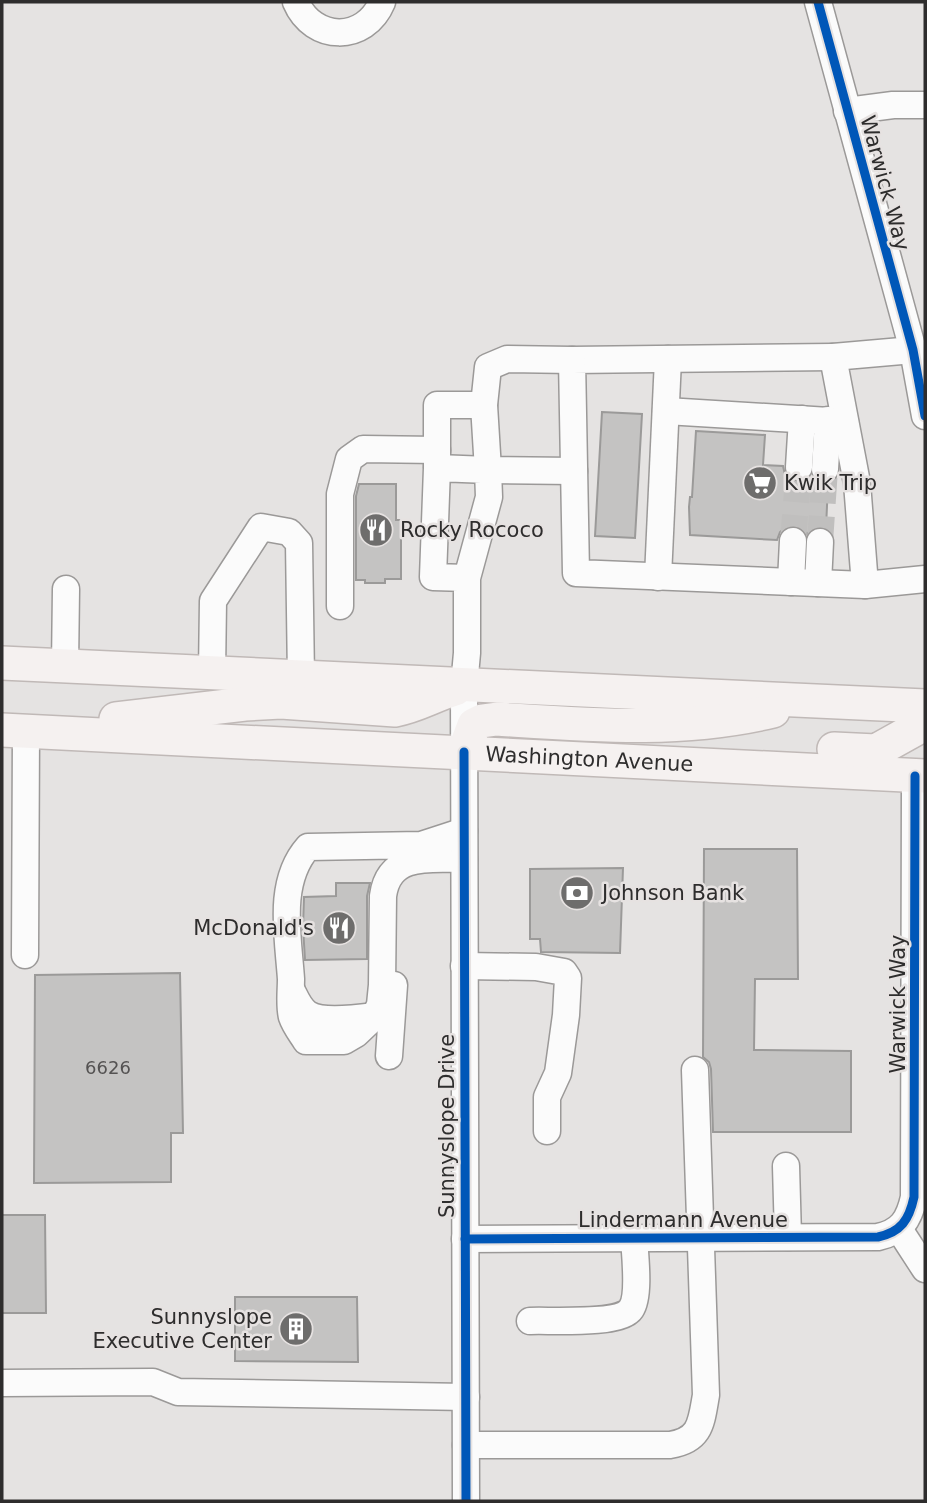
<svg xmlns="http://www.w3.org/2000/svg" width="927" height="1503" viewBox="0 0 927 1503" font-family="'DejaVu Sans',sans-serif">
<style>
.building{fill:#c4c3c2;stroke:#9b9a99;stroke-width:2}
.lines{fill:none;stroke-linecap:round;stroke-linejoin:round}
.minor-tunnel{stroke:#c0bfbe;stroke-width:26;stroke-dasharray:26 13;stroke-linecap:butt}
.minor-casing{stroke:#9b9998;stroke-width:29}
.major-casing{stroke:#c0b9b7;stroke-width:36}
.minor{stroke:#fbfbfb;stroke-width:26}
.major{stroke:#f5f1f0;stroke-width:33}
.cycleway-casing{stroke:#e6e2e1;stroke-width:13}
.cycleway{stroke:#0057b8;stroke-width:9}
.labels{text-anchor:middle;stroke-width:5;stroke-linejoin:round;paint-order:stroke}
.number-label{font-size:18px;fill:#545252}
.street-label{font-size:21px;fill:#2e2d2d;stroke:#e6e2e1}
.poi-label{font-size:21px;fill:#2e2d2d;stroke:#e6e2e1;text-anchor:start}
</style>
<rect width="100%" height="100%" fill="#e5e3e2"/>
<!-- building -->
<g class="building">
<path d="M602 412 642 414 635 538 595 536Z"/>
<path d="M696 431 765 435 763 465 783 466 785 475 790 480 797 483 805 481 811 477 817 482 828 484 826 528H813L807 534 801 527 794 525 786 527 780 532 777 540 690 535 689 507 690 497H692Z"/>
<path d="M359 484H396V520H404V537H401V579H385V583H365V580H356V496Z"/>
<path d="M704 849H797L798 979H755L754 1050 851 1051V1132H713L711 1069 709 1062 703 1057Z"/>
<path d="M623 868 620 953 541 952 540 939H530V869Z"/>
<path d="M336 883H370L367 896V959L305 960 303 927 304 897 336 896Z"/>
<path d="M180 973 183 1133H171V1182L34 1183 35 975Z"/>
<path d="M2 1215H45L46 1313H2Z"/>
<path d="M235 1297H357L358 1362 235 1361Z"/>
</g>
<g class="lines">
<!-- minor-tunnel -->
<g class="minor-tunnel">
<path d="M793 541 799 467"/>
<path d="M820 542 825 469"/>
</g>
<!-- minor casing -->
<g class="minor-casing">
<g id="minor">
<path d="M296 2C313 42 365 43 382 2"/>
<path d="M818 2 913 350 925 416"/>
<path d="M847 111 893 105H925"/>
<path d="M913 350 833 357 857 483 865 585 925 579"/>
<path d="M833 357 572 360 576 573 865 585"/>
<path d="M572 360 507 359 488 367 484 405 488 470 574 471"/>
<path d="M666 411 845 422"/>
<path d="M437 465V405H484"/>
<path d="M799 467 802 419"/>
<path d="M825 469 828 420"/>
<path d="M658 577 668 359"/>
<path d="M791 582 793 541"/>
<path d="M818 583 820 542"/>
<path d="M340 606V494L349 459 363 449 437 450"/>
<path d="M65 666 66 589"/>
<path d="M212 673 213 601 261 527 289 532 299 543 301 678"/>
<path d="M464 831 421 845 308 847C277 882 288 935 291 979 291 991 289 1006 292 1017 295 1026 301 1033 306 1041H344L356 1034 375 1016 380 1005 382 985 383 896C389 852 431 859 464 859"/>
<path d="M25 955 26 731"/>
<path d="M464 966 536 967 564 972 568 978 566 1015 558 1073 547 1097V1131"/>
<path d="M292 991C296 999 300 1009 308 1014 322 1023 359 1018 375 1016"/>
<path d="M389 1056 394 985"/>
<path d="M786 1166 788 1237"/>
<path d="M899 1229 925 1269"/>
<path d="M465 1239 878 1237C901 1232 909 1220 914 1197L915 776"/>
<path d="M530 1321C549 1320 621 1325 631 1309 640 1296 635 1255 634 1238"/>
<path d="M2 1383 153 1382 178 1392 466 1397"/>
<path d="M466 1445H670C701 1440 701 1423 706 1395L695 1070"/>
<path d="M466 1501 464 686 467 653V578L489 497 488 470 437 468 433 577 467 578"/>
</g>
</g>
<!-- major casing -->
<g class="major-casing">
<g id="major">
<path d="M2 663 925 706"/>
<path d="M116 719 245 704 281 702 395 710C417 706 434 695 455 689"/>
<path id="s1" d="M2 730 925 776"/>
<path d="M834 749 876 751 919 727 925 717"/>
<path d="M464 752 474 725 482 721 497 719C590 725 681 733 773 711"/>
</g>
</g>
<!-- minor -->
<use href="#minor" class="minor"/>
<!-- major -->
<use href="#major" class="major"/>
<!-- cycleway casing -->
<g class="cycleway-casing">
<g id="cycleway">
<path d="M818 2 913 350 925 416"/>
<path d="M464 752 466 1501"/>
<path d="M465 1239 878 1237C901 1232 909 1220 914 1197L915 776"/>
</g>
</g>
<!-- cycleway -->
<use href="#cycleway" class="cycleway"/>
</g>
<!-- icons -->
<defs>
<g id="supermarket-disc" transform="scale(1.75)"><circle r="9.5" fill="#6e6d6c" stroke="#e6e2e1"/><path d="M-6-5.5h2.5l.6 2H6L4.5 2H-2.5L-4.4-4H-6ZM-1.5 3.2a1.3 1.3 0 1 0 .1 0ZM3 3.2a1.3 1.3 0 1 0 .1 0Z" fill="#fff"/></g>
<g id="restaurant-disc" transform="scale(1.75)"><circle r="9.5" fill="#6e6d6c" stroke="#e6e2e1"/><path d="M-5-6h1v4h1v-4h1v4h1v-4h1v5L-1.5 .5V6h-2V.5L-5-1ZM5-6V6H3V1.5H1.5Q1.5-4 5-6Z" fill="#fff"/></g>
<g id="bank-disc" transform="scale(1.75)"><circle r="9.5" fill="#6e6d6c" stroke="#e6e2e1"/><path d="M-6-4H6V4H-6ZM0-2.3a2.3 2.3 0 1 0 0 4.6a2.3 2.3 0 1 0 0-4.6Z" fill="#fff"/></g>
<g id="building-disc" transform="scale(1.75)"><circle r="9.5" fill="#6e6d6c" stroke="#e6e2e1"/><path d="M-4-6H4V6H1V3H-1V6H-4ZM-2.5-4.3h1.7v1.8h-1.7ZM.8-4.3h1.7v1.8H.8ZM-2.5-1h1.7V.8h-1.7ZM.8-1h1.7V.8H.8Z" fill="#fff"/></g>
</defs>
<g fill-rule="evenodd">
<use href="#supermarket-disc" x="760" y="483"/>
<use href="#restaurant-disc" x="376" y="530"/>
<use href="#bank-disc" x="577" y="893"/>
<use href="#restaurant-disc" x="339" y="928"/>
<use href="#building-disc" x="296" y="1329"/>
</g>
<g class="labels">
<!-- number labels -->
<g class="number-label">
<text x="108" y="1074">6626</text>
</g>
<!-- street labels -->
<g class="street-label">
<text transform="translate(885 183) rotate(75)" y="7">Warwick Way</text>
<text dy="7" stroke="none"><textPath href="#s1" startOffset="588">Washington Avenue</textPath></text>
<text transform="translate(898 1004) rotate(-90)" y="7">Warwick Way</text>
<text transform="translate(447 1126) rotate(-90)" y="7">Sunnyslope Drive</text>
<text x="683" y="1227">Lindermann Avenue</text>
</g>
<!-- poi labels -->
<g class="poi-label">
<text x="784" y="490">Kwik Trip</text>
<text x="400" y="537">Rocky Rococo</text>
<text x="602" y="900">Johnson Bank</text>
<text x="314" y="935" text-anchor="end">McDonald's</text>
<text x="272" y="1324" text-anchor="end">Sunnyslope<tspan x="272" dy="24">Executive Center</tspan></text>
</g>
</g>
<!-- border -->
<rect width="927" height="1503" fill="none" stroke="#2e2d2d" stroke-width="7"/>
</svg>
